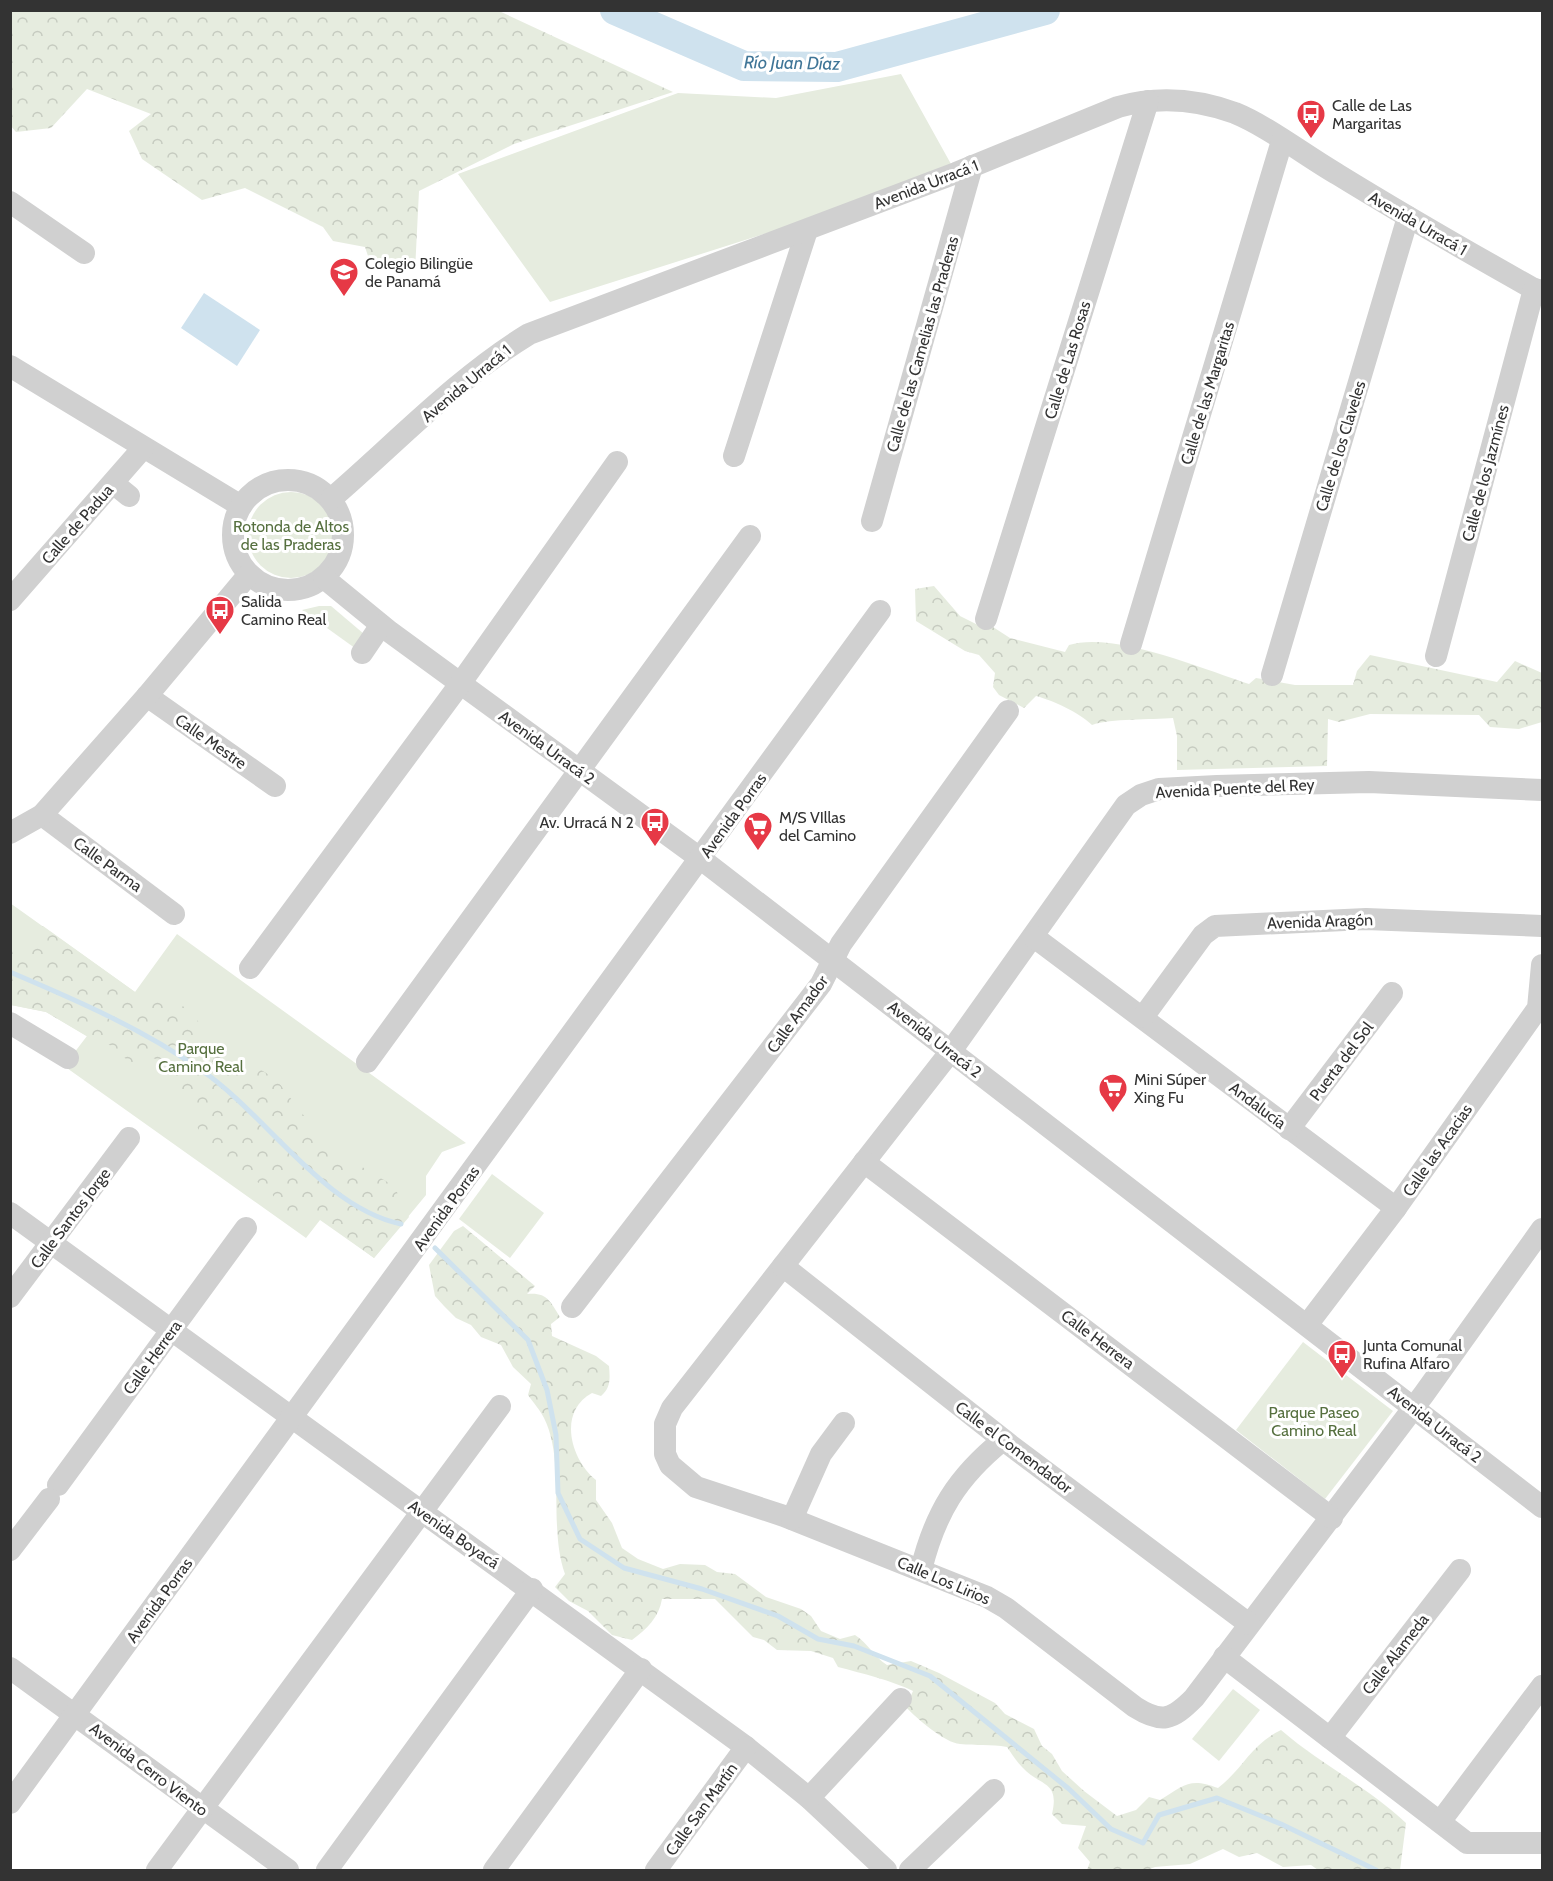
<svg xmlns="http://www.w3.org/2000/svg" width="1553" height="1881" viewBox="0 0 1553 1881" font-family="Cabin,sans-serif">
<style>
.green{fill:#e6ecdf}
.forest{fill:url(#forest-crowns)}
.water{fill:#cfe2ee}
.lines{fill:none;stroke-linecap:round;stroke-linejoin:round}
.stream{stroke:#cfe2ee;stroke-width:5}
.river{stroke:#cfe2ee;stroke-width:30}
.minor{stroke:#d0d0d0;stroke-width:22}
.labels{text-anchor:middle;stroke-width:6;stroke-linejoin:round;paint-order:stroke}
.poi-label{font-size:16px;fill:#333;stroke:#fff;text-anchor:start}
.street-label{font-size:16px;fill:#333;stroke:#fff}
.park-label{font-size:16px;fill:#56703f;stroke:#fff}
.water-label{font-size:18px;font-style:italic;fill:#3f7597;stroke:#fff}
</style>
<defs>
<pattern id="forest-crowns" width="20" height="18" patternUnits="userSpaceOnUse" patternTransform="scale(1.5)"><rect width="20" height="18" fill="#e6ecdf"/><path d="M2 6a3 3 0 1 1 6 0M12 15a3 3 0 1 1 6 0" fill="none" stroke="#c6cbc0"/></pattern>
</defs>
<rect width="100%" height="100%" fill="#fff"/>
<!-- green -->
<g class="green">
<path d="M901 74 956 173 550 302 458 174 678 93 776 98Z"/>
<circle cx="291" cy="535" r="43"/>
<path d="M319 606H331L364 634 359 651 302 610Z"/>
<path d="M10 903 135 992 177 934 466 1143 442 1152 426 1176V1195L374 1258 320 1220 306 1238 64 1066 87 1036 46 1012 11 1005Z"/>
<path d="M492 1174 544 1213 510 1258 459 1219Z"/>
<path d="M1303 1342 1393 1411 1325 1499 1236 1430Z"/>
<path d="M1233 1689 1260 1710 1219 1761 1192 1739Z"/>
</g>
<!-- forest -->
<g class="forest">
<path d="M11 10 499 11 673 92 514 144 419 191 415 271 369 259 365 247 333 241 323 227 245 188 202 200 142 159 129 131 151 114 87 89 51 128 16 132 10 125Z"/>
<path d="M934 586 960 616 978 625 993 627 1010 638 1065 652 1069 645C1114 631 1203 669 1249 684L1256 678 1295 685H1353L1357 671 1370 655 1497 682 1515 661 1542 673V722L1519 729 1490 727 1479 715 1370 714 1339 722 1328 719 1327 766 1177 770V736L1173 718C1151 720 1111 718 1092 725 1080 713 1052 700 1036 696L1024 708 999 695 993 687 995 673 979 655 965 651 916 621 915 589Z"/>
<path d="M43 926 135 992 128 1003 165 997 190 1010 221 1054 236 1055 276 1079 327 1146 394 1186 409 1217 374 1258 316 1215 295 1217 281 1210C273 1183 240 1174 217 1161L216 1147 200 1132 196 1125 211 1112 179 1097 180 1087 154 1058 137 1065 114 1052 112 1046 88 1037 46 1012 11 1005V950C28 953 35 938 43 926Z"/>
<path d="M463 1226 535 1286 527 1294C547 1292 550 1301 560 1317L551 1324 552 1336 596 1356 609 1366C610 1378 611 1388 601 1396L592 1393C557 1412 571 1460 596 1480V1500L612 1523 622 1548 638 1559 663 1569 680 1564 705 1565 717 1572 735 1574 766 1597 801 1609 811 1616 821 1631 840 1639 855 1635C868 1643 874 1657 887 1665L911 1661 939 1673 995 1703 1005 1714 1034 1729 1042 1746 1052 1754 1062 1771 1084 1791 1117 1816 1136 1810 1149 1797 1160 1800C1184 1785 1190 1777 1218 1788 1244 1768 1250 1745 1281 1730 1320 1764 1368 1787 1406 1823L1400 1870H1318L1311 1865 1283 1867 1257 1853 1239 1857 1223 1849 1190 1864 1155 1867 1147 1870H1087L1090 1862 1078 1848 1086 1826 1062 1824 1052 1814C1060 1780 1040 1787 1022 1767 1016 1761 1012 1754 1007 1747 991 1744 976 1746 960 1744 945 1743 916 1718 906 1707L913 1691C893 1681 861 1673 838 1667L833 1658 811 1651 777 1650 764 1640 753 1637 715 1599H662C659 1617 647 1629 632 1640L612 1635 588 1611 569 1601 555 1587 565 1574C548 1527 566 1462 544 1418 540 1410 533 1402 528 1395L531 1384 513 1367 501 1345 481 1337 471 1325 456 1318 444 1306 435 1296 429 1265 454 1231Z"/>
</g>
<!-- water -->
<path class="water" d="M204 293 260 330 237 366 181 328Z"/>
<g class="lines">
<!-- stream -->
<g class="stream">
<path d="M10 972C76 1000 143 1029 201 1070 265 1113 323 1208 401 1224"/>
<path d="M435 1248 528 1340 547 1390 556 1435 558 1493 580 1539 624 1568 702 1589 778 1616 818 1639 854 1646 930 1676 1069 1789 1111 1829 1143 1843 1159 1815 1217 1798 1281 1824 1376 1870"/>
</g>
<!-- river -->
<path class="river" d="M615 10 744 66 837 67 1045 10"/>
<!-- minor -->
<g class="minor">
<path d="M10 202 84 253"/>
<path d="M10 366 241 506"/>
<path d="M734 456 807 230"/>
<circle cx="288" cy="535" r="55"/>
<path d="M113 483 129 496"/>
<path d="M331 499C395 444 457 378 529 334L956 173 1118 107C1157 96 1197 99 1235 113 1267 126 1306 156 1337 174 1402 214 1468 252 1534 289L1542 291"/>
<path d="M872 521 972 166"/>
<path d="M324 578 390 632 701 859 1542 1507"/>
<path d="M10 600 143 448"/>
<path d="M986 619 1148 101"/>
<path d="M1131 644 1282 141"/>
<path d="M362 653 381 625"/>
<path d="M1436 656 1534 289"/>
<path d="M1272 675 1408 217"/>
<path d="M147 696 275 786"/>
<path d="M1542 790 1369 782 1217 786 1159 789 1141 795 1126 805 951 1051 672 1408 665 1424V1454L670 1465 696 1487 784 1516 987 1597 1006 1608 1135 1707C1162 1724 1172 1720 1194 1698L1424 1394 1542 1229"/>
<path d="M42 815 174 914"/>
<path d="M10 833 42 815 147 696 249 574"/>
<path d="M1034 937 1396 1208"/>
<path d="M250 968 460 684 617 462"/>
<path d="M1143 1017 1203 935 1215 926 1366 919 1542 926"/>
<path d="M10 1023 68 1058"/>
<path d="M367 1062 750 536"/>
<path d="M1289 1129 1392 993"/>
<path d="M864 1162 1332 1518"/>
<path d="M10 1213 746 1747 809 1798 886 1870"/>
<path d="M783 1266 1010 1445 1249 1624"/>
<path d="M10 1297 129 1138"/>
<path d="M572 1307 821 984 841 944 1008 711"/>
<path d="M1307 1325 1396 1208 1538 1008 1542 965"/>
<path d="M58 1485 246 1228"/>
<path d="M792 1519 821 1454 844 1423"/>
<path d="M10 1550 49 1499"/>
<path d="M921 1570C935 1513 957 1477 1003 1440"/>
<path d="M1224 1657 1467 1843H1542"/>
<path d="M10 1668 288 1870"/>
<path d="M1330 1738 1460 1570"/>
<path d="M809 1798 901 1699"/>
<path d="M10 1803 880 611"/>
<path d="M1440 1822 1542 1686"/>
<path d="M157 1870 500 1406"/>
<path d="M327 1870 532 1589"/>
<path d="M494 1870 641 1669"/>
<path d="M656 1870 746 1747"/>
<path d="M910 1870 994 1790"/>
</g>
</g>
<!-- icons -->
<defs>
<g id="bus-pin" transform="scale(1.5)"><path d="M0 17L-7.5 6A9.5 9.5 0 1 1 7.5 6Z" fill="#e63946" stroke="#fff"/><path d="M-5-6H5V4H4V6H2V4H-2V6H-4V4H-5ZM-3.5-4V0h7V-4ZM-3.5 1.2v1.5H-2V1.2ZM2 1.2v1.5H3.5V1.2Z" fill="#fff"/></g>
<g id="school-pin" transform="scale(1.5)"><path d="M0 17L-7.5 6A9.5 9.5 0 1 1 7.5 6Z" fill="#e63946" stroke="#fff"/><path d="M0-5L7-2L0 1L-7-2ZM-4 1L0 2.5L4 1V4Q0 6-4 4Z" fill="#fff"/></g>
<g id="supermarket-pin" transform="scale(1.5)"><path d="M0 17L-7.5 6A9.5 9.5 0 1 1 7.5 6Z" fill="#e63946" stroke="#fff"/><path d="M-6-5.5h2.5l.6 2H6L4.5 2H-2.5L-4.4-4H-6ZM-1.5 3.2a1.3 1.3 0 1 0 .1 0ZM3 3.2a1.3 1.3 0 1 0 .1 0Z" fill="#fff"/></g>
</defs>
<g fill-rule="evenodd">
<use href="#bus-pin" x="1311" y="114"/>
<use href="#school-pin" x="344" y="272"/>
<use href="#bus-pin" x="220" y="610"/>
<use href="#bus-pin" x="655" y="822"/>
<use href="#supermarket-pin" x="758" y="826"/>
<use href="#supermarket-pin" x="1113" y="1088"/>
<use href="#bus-pin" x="1342" y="1354"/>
</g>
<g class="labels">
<!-- poi labels -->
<g class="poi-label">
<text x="1332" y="111">Calle de Las<tspan x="1332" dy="18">Margaritas</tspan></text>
<text x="365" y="269">Colegio Bilingüe<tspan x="365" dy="18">de Panamá</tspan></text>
<text x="241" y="607">Salida<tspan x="241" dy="18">Camino Real</tspan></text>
<text x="779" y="823">M/S VIllas<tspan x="779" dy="18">del Camino</tspan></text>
<text x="634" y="828" text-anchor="end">Av. Urracá N 2</text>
<text x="1134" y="1085">Mini Súper<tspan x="1134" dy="18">Xing Fu</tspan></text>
<text x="1363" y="1351">Junta Comunal<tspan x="1363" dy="18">Rufina Alfaro</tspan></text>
</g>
<!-- street labels -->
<g class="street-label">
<text transform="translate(926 184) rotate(-21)" y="6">Avenida Urracá 1</text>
<text transform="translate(1418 223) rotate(30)" y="6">Avenida Urracá 1</text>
<text transform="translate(922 344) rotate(-74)" y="6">Calle de las Camelias las Praderas</text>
<text transform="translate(1067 360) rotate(-73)" y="6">Calle de Las Rosas</text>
<text transform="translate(466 383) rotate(-40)" y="6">Avenida Urracá 1</text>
<text transform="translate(1207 393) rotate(-73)" y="6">Calle de las Margaritas</text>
<text transform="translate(1340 446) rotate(-73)" y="6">Calle de los Claveles</text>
<text transform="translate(1485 473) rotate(-75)" y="6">Calle de los Jazmínes</text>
<text transform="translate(77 524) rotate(-49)" y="6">Calle de Padua</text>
<text transform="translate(211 741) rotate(35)" y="6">Calle Mestre</text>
<text transform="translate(547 747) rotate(36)" y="6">Avenida Urracá 2</text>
<text transform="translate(1235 788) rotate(-3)" y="6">Avenida Puente del Rey</text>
<text transform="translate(733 815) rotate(-54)" y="6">Avenida Porras</text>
<text transform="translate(108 864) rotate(36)" y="6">Calle Parma</text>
<text transform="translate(1320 921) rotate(-2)" y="6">Avenida Aragón</text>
<text transform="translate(797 1014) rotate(-54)" y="6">Calle Amador</text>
<text transform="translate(935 1039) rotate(38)" y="6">Avenida Urracá 2</text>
<text transform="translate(1341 1061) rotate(-53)" y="6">Puerta del Sol</text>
<text transform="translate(1258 1105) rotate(37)" y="6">Andalucía</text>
<text transform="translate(1437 1150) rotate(-55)" y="6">Calle las Acacias</text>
<text transform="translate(446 1208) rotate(-54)" y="6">Avenida Porras</text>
<text transform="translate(70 1218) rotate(-53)" y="6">Calle Santos Jorge</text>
<text transform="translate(1098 1339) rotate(37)" y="6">Calle Herrera</text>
<text transform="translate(152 1357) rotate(-54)" y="6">Calle Herrera</text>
<text transform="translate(1435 1424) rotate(38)" y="6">Avenida Urracá 2</text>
<text transform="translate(1014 1447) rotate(37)" y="6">Calle el Comendador</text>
<text transform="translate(454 1534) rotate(35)" y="6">Avenida Boyacá</text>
<text transform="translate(944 1580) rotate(23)" y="6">Calle Los Lirios</text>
<text transform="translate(159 1600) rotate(-54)" y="6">Avenida Porras</text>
<text transform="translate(1395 1654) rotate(-52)" y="6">Calle Alameda</text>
<text transform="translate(149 1769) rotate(37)" y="6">Avenida Cerro Viento</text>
<text transform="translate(701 1809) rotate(-54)" y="6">Calle San Martín</text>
</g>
<!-- park labels -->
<g class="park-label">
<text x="291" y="532">Rotonda de Altos<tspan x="291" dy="18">de las Praderas</tspan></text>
<text x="201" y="1054">Parque<tspan x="201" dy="18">Camino Real</tspan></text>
<text x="1314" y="1418">Parque Paseo<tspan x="1314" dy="18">Camino Real</tspan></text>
</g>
<!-- water labels -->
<g class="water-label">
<text transform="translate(792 63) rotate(1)" y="6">Río Juan Díaz</text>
</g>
</g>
<!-- border -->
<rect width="1553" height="1881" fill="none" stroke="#333333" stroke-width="24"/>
</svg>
